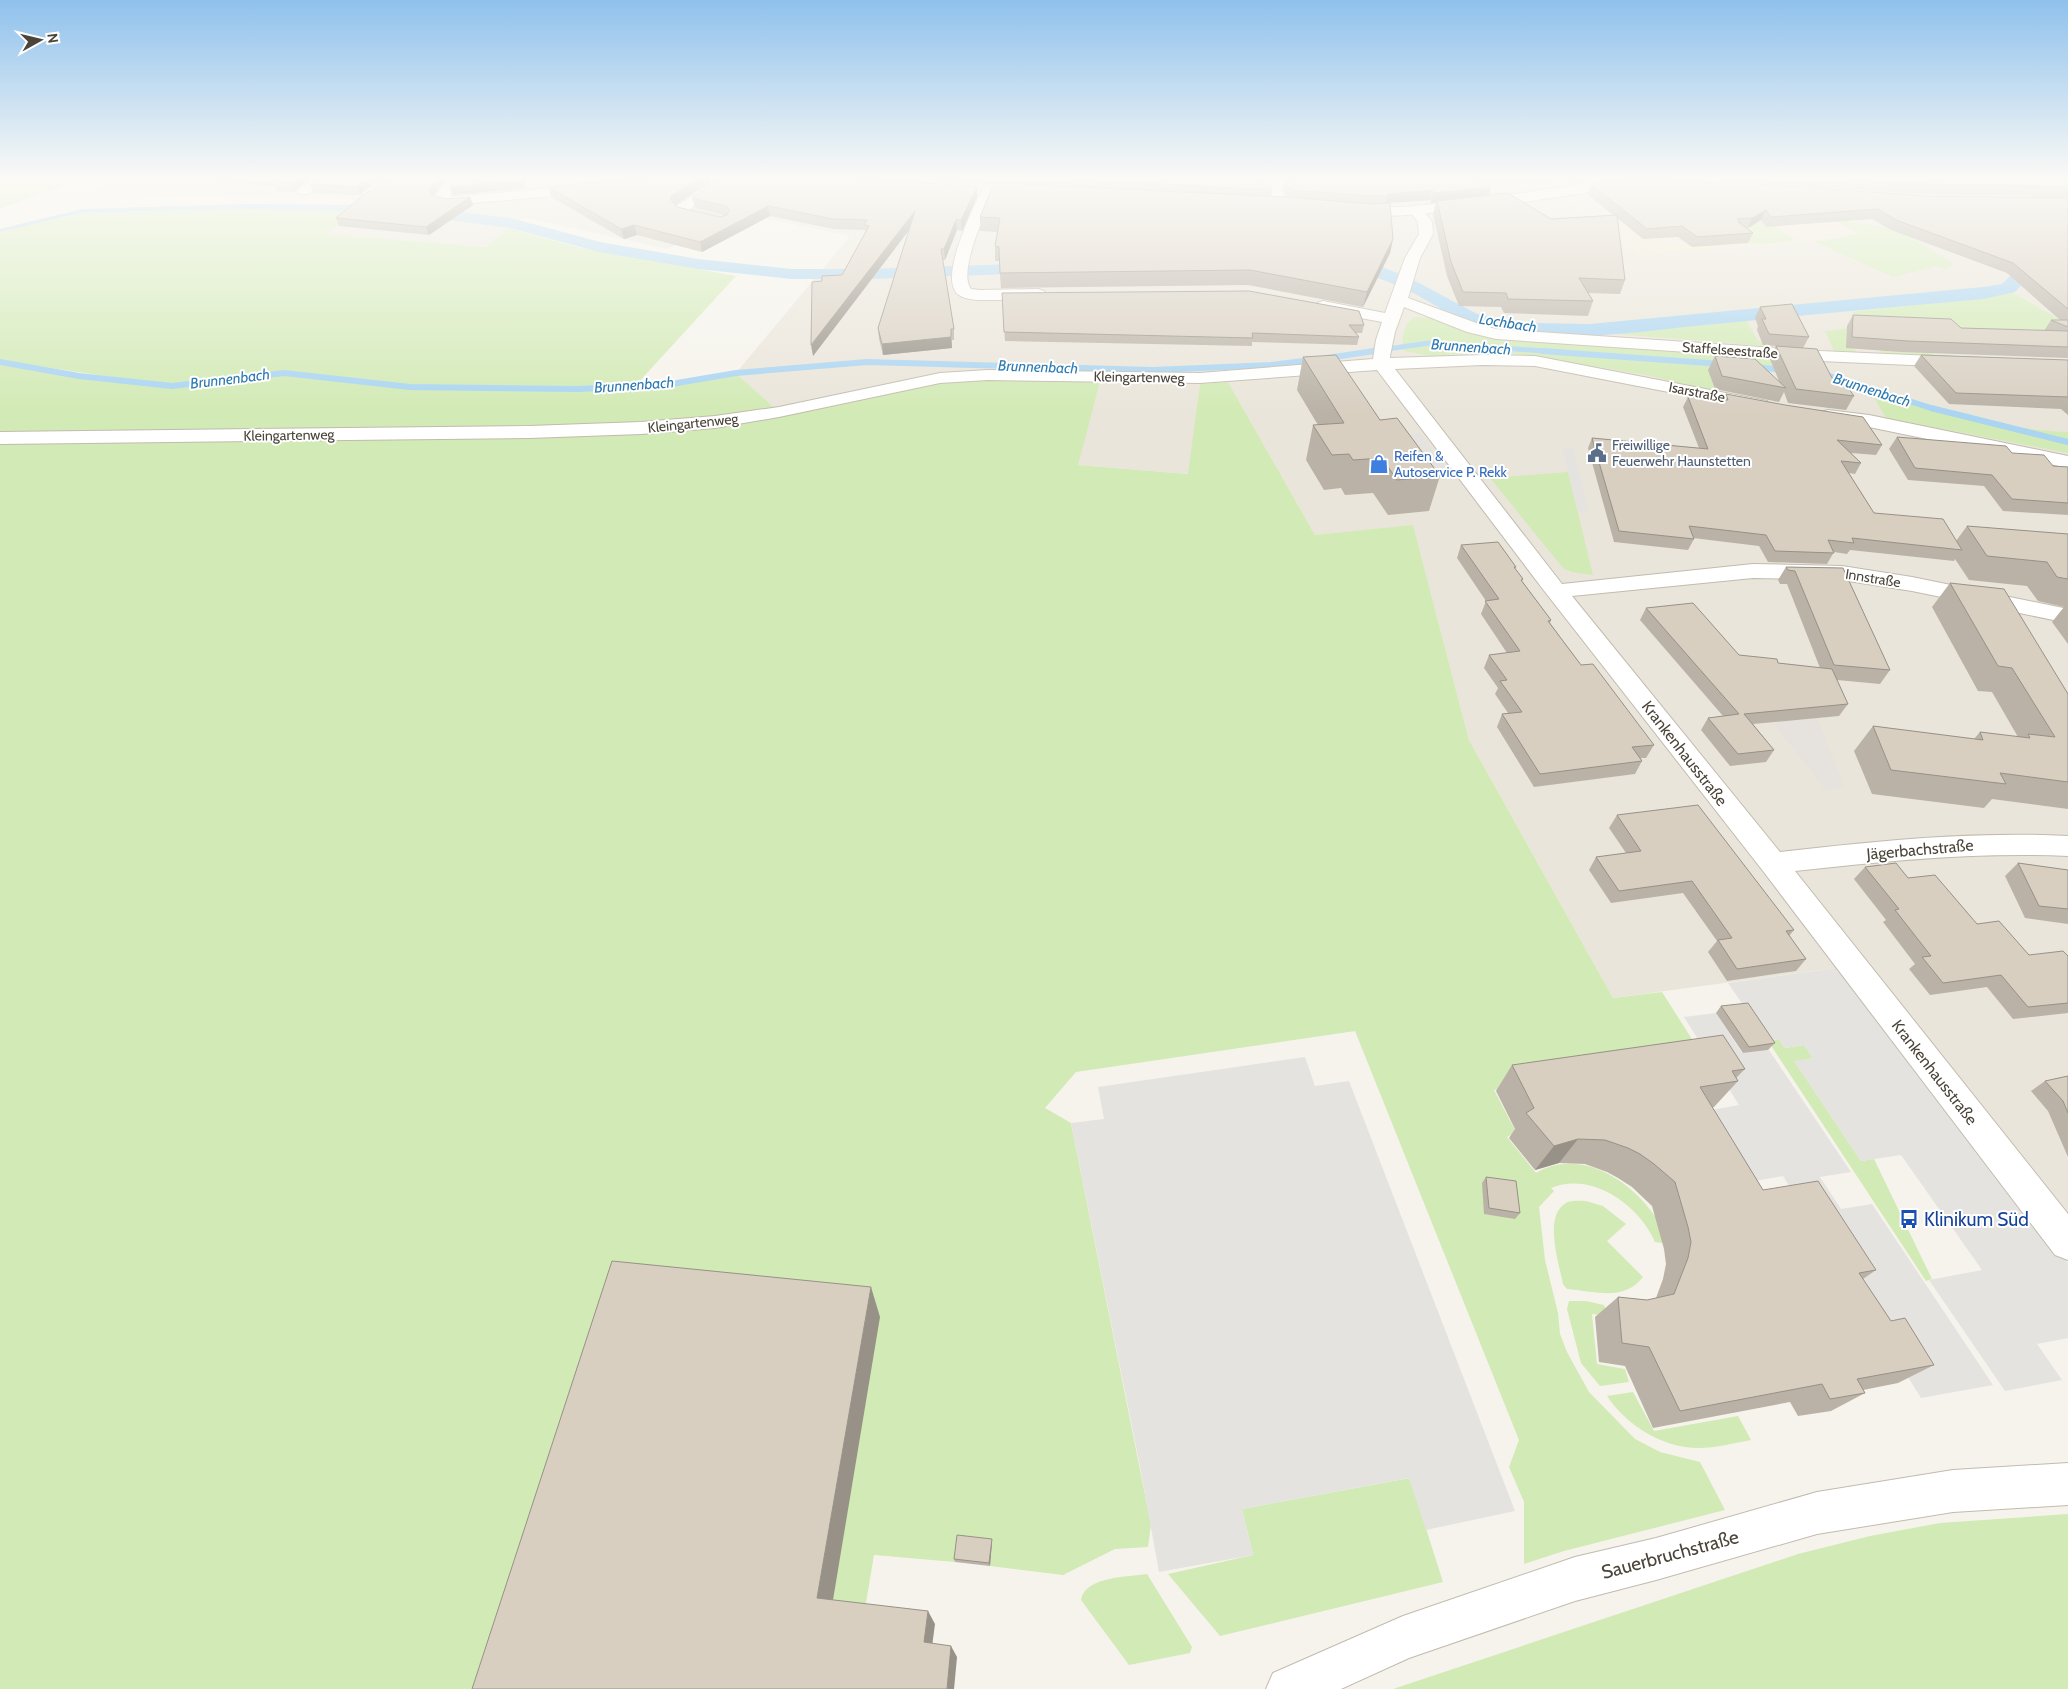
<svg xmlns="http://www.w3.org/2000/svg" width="2068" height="1689" viewBox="0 0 2068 1689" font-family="Cabin,sans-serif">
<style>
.residential{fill:#eae5da}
.industrial{fill:#e6e2dd}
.education{fill:#efe8d6}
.green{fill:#d2eab5;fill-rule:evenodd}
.parking{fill:#e5e3e0}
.water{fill:#a9d4f2}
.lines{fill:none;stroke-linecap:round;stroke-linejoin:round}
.stream-far1{stroke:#a9d4f2;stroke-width:5}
.stream{stroke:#a9d4f2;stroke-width:6}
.canal{fill:#a9d4f2;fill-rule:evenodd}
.minor-casing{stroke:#c2bbae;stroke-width:2}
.tertiary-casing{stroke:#c2bbae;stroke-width:2}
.minor{fill:#fff;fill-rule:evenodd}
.tertiary{fill:#fff;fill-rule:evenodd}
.wall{fill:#bab2a6}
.shaded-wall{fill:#979187}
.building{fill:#d8cfc1;stroke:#979187}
.labels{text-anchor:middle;stroke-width:4;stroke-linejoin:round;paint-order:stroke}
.far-street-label{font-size:14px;fill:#4b4439;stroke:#fff}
.far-service-label{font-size:14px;fill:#4e5e75;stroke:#fff;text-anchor:start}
.far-shop-label{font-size:14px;fill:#366cbe;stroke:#fff;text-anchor:start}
.far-water-label{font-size:15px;font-style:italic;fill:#2e7ab2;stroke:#fff}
.street-label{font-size:16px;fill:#4b4439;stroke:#fff}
.near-transit-label{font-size:19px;fill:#164399;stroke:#fff;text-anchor:start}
.near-street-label{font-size:19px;fill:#4b4439;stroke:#fff}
</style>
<rect width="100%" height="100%" fill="#f6f3ec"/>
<!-- residential -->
<path class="residential" d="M109 177H1270L1289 204 1276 177H2068V1239L1843 967 1613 998 1469 740 1413 526 1315 535 1228 382 1200 384 1189 474 1077 465 1101 378 779 412 736 373 850 236 740 213 667 249 523 217 486 247 326 234 355 211 359 200 93 193Z"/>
<!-- industrial -->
<path class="industrial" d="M1800 675 1845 788 1826 790 1761 708Z"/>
<!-- education -->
<path class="education" d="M1683 191 1795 197 1860 234 1815 242 1638 256 1565 199Z"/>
<!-- green -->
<g class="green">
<path d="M0 177H79L63 186 0 209Z"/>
<path d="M244 209 355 211 327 234 486 247 509 228 581 248 736 276 636 385 671 384 736 373 779 412 940 380 1101 378 1078 465 1188 474 1200 384 1228 382 1315 535 1413 525 1469 740 1613 998 1662 992 1704 1058 1494 1090 1516 1132 1507 1137 1536 1173C1588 1142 1653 1195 1669 1244L1655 1242C1639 1205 1592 1171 1551 1188L1554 1191 1539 1207 1545 1260 1558 1313 1560 1334 1567 1352 1589 1392 1635 1439 1660 1452 1700 1462 1725 1510 1564 1551 1524 1564V1502L1509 1467 1519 1440 1355 1031 1076 1072 1045 1108 1071 1123 1151 1525 1148 1547 1115 1549 1063 1575 990 1566 992 1542 958 1538 955 1562 874 1555 859 1645 513 1689H0V232L80 213ZM3 361 153 383 154 384 79 376Z"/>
<path d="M1833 219 1885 227 1908 236 1954 264 1946 269 1936 266 1893 277 1815 242 1859 234Z"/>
<path d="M1766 221 1795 240C1768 243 1744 252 1730 223Z"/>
<path d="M2013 293 2068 324 2059 331 1909 329 1937 358 1882 355 1880 350 1847 339 1858 354 1835 353 1825 331 1869 326 1851 312 1970 299Z"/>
<path d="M1414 317 1433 318 1453 327 1485 335 1808 359 1819 373 1714 363V387L1709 390 1646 375 1520 354 1480 352 1429 356 1404 351C1400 339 1404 324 1414 317Z"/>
<path d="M1746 320 1758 341 1787 343 1791 348 1615 334Z"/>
<path d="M1868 387C1933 405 2000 431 2068 432V453L1886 418Z"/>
<path d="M1568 472 1593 575 1572 572 1563 568 1490 478Z"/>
<path d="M1779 1039 1785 1048 1804 1045 1813 1058 1795 1062 1861 1161 1874 1159 1932 1279 1926 1281 1768 1041Z"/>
<path d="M1586 1201 1603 1206 1626 1224 1607 1241 1643 1277C1624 1302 1594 1291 1567 1289L1563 1284C1559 1263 1543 1216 1566 1203 1571 1200 1580 1201 1586 1201Z"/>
<path d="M1569 1301H1586L1604 1305 1608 1316 1592 1314 1597 1364 1625 1369 1629 1382 1600 1386 1581 1363 1567 1309Z"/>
<path d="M1633 1392 1654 1431 1738 1416 1751 1440C1734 1443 1716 1448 1698 1448 1663 1448 1626 1425 1607 1396Z"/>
<path d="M1410 1478 1443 1582 1220 1636 1168 1574 1253 1555 1242 1509Z"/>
<path d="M2068 1514V1689H1393L1798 1554 1870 1536 1940 1523Z"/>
<path d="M1147 1574 1192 1647 1190 1653 1129 1665 1081 1600C1085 1576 1128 1577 1147 1574Z"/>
</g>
<!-- parking -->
<g class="parking">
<path d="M1420 433 1450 474 1430 476 1400 435Z"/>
<path d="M1562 447 1573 448 1589 513 1578 512Z"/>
<path d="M1843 967 2068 1263V1338L2037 1344 2062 1380 2005 1391 1929 1280 1982 1270 1901 1155 1861 1161 1794 1061 1813 1058 1804 1045 1785 1048 1779 1039 1768 1041 1728 983Z"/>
<path d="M1716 1013 1742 1053 1769 1050 1851 1172 1820 1177 1841 1209 1872 1204 1993 1385 1921 1398 1783 1176 1749 1182 1706 1111 1739 1105 1684 1017Z"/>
<path d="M1305 1057 1315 1086 1349 1081 1515 1511 1426 1530 1409 1478 1242 1509 1253 1555 1159 1572 1139 1461 1071 1123 1104 1119 1098 1087Z"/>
</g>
<!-- water -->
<path class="water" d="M249 204 363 205 355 211 244 209 104 212 80 213 0 232V229L82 209Z"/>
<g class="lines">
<!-- stream-far1 -->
<path class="stream-far1" d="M1366 352 1429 343 1559 352"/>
<!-- stream -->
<g class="stream">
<path d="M1542 351 1722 364"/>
<path d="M1327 358 1374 351"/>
<path d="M0 362 79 376 172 386 284 373 410 387 579 389 671 384 736 373 867 362 1153 370 1271 365 1312 360"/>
<path d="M1753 367 1785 370"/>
<path d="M1820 373 1931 408 2068 442"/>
</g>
<!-- canal -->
<g class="canal">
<path d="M439 209 511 218 600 242 698 259 792 269H868L1043 263 1049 264 1052 268 1049 272 1043 273 868 279H792L698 269 599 252 510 228 433 218 431 214 433 210Z"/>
<path d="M2068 242V252L2050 256 2015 292 1983 299C1890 307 1797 316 1704 325 1635 332 1562 344 1493 330 1458 323 1441 307 1411 292 1386 280 1360 271 1333 264L1330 260 1333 256 1339 255 1376 265 1406 276 1477 314 1506 321 1534 323 1590 324 1983 287 2002 284 2038 248Z"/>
</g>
<!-- minor casing -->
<g class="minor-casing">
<g id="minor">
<path d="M316 177H332L308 194H298L296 191Z"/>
<path d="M451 177H465L449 197 587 185 594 189 587 193 462 204C452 205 441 206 433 198Z"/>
<path d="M722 177H738L690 209 720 216 722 219 720 222 715 223 680 215 674 208Z"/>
<path d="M1580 177H1594L1604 187 1597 191 1592 190Z"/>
<path d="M1702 177H1717L1727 187 1720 191 1715 190Z"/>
<path d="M988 187 995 191C987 210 957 271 971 289L980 290 1038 289 1044 291 1046 294 1044 297C1028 301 1010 300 994 300 984 300 967 301 959 295 937 280 973 210 981 191Z"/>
<path d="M1416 206 1421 207 1432 222 1433 234 1420 258 1408 298 1479 324 1496 329 1820 351 1956 357 1962 358 1965 362 1962 366 1956 367 1820 361 1496 339 1467 332 1404 307 1395 332 1390 356V358L1482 355 1535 356 1767 401 1770 405 1767 409 1761 410 1535 366 1482 365 1395 369 1562 584 1753 564 1842 566 1912 577 2068 609V623L1912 591 1842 580 1753 578 1572 596 1780 852C1876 841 1971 831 2068 836V856C1976 852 1886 861 1795 871L2068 1214V1260L2055 1255 1763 871 1542 588 1377 370 1200 383 988 380 940 383 779 417 715 428 641 434 529 438 0 444V432L529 426 641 422 715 416 779 407 940 373 988 370 1200 373 1373 359 1376 340 1382 322 1323 311 1317 309 1315 306 1317 303 1323 301 1385 313 1405 258 1419 234 1418 222 1409 210Z"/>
<path d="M1828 410 1869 415 2068 456V468L1869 427 1821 420 1819 416 1821 412Z"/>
<path d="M2068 1463V1505L1953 1512 1817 1534 1656 1580 1575 1601 1409 1658 1341 1689H1266L1273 1673 1403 1616 1575 1557 1656 1538 1817 1492 1953 1470Z"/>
</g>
</g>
<!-- tertiary casing -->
<g class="tertiary-casing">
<g id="tertiary">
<path d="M1279 177 1285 181 1281 189 1287 202 1316 205 1318 208 1316 211 1277 209 1267 189 1273 178Z"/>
<path d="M1630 177H1666L1660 181C1622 187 1361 231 1346 211 1352 203 1390 208 1402 207 1478 201 1554 188 1630 177Z"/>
</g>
</g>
<!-- minor -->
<use href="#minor" class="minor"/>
<!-- tertiary -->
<use href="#tertiary" class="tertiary"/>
</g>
<!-- wall -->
<g class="wall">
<path d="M198 177H313L294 192 277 191 276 187 199 180Z"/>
<path d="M320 177H381L364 191 361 195 313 193 310 185Z"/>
<path d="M448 177 433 195 445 199 470 197 473 205 429 235 339 226 336 218 373 191Z"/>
<path d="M875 177H1255L1258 182 1272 190 1271 197 1287 198 1283 189 1285 179 1298 177H1562L1550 183 1488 184 1489 195 1551 219 1613 215 1587 194 1591 184 1926 196 2068 198V358L1901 352 1846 348 1847 326 1853 315 1961 328 2044 331 2051 320H2060L2007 273 1891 230 1872 219 1766 227 1761 220 1748 228H1746L1753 233 1748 243 1692 247 1678 237 1643 239 1617 218 1625 280 1620 294 1588 293 1593 301 1588 316 1504 313 1501 307 1459 306 1447 276 1433 214 1436 202 1431 203 1430 200 1390 203 1393 239 1390 253 1363 307 1248 285 1001 288 999 261H995V246L997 232 980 231V217L993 185Z"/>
<path d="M1567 177H1584L1583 183 1575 184Z"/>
<path d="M1666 177H1703L1702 180Z"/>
<path d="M1720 177H2068V197L1921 194 1724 181Z"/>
<path d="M711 182 676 205 677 207 720 217 724 215 695 208 692 198 977 187V197L962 231 957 230 945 260H943L954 329V340H952V348L883 355 879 339 878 328 909 230 813 356 822 281 842 275 865 233V230L834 229 770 216 702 252 637 235 624 239 551 197 548 187Z"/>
<path d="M1002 293 1364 325 1362 333H1356L1359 337 1357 345 1252 342V346L1005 341Z"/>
<path d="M1760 307 1809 337 1803 348 1832 378 1854 396 1846 410 1788 403 1784 392 1779 402 1715 389 1708 370 1715 356 1779 381 1770 359 1776 346 1763 345 1757 330 1758 326 1755 318Z"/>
<path d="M1921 355 2068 360V415L2061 409 1949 404 1914 366Z"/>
<path d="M1303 357 1380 420 1440 476 1429 511 1388 515 1373 493 1345 495 1341 488 1324 490 1306 460 1313 425H1318L1297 390Z"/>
<path d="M1726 394 1882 445 1876 455 1851 453 1861 463 1855 474 1849 473 1874 513 1956 541 1967 526 2068 534V644L2052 622 2064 607 2038 601 2027 586 1969 580 1955 559 1954 561 1850 550 1847 554 1834 552 1827 564 1768 562 1759 546 1693 538 1694 539 1688 550 1614 542 1588 448 1592 438 1699 448 1683 407 1688 397 1723 400Z"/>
<path d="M1897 437 2012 453 2053 466 2068 467V515L2003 511 1984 486 1908 480 1889 449Z"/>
<path d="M1461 545 1516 567 1515 569 1523 579 1522 581 1551 620 1550 623 1581 665 1654 745 1646 758H1641L1642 761 1635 774 1534 787 1497 727 1502 714 1508 713 1495 694 1498 688 1484 668 1489 655 1507 653 1481 614 1486 601 1457 558Z"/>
<path d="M1786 567 1843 568 1890 670 1880 684 1837 680 1848 704 1839 716 1753 724 1774 750 1766 762 1730 766 1701 730 1708 718 1723 716 1640 620 1646 608 1739 655 1778 663 1820 668 1787 584H1780L1778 580Z"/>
<path d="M1950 583 2068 694V809L1992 799 1984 808 1872 794 1854 751 1873 726 1974 739 1980 732 2018 737 1992 692 1978 691 1932 607Z"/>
<path d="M1617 815 1794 930 1789 936 1806 959 1796 971 1727 981 1708 952 1717 941 1683 893 1611 903 1589 870 1596 857 1626 853 1609 828Z"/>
<path d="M2018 863 2068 870V924L2025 918 2005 876Z"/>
<path d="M1865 867 1908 878 1977 924 2029 955 2068 956V1013L2013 1019 1987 987 1930 995 1909 969 1915 964 1883 922 1886 920 1854 879Z"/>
<path d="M1721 1006 1775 1043 1768 1050 1743 1053 1716 1013Z"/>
<path d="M1512 1065 1745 1069 1736 1078 1738 1081 1714 1107H1712L1763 1190 1876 1270 1863 1279 1891 1321 1934 1365 1898 1383 1863 1390 1865 1393 1831 1411 1798 1416 1790 1402 1653 1428 1625 1366 1599 1362 1595 1317 1618 1297 1647 1300 1656 1298 1663 1279 1666 1264 1664 1249 1652 1206 1632 1187 1618 1178 1607 1172 1585 1164 1559 1163 1535 1170 1509 1138 1515 1129 1496 1091Z"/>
<path d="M2068 1076V1157L2048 1111 2031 1091 2045 1081Z"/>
<path d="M1486 1177 1520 1213 1515 1219 1484 1214 1482 1183Z"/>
<path d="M992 1542 990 1566 955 1562 954 1559Z"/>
</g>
<!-- shaded-wall -->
<g class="shaded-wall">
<path d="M299 177H313L294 192 291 184Z"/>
<path d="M367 177H381L364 191 361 195 358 187 361 183Z"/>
<path d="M439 177H448L432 197 429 189Z"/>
<path d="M522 177H526L524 188 453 195 450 187Z"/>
<path d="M701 177H710L711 182 673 206 670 199 671 196Z"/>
<path d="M1552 177H1562L1550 183Z"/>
<path d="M1577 177H1584L1583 183 1575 184Z"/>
<path d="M1601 177H1617L1600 180Z"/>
<path d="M977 187V197L962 231 961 220Z"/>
<path d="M1491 187 1489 197 1472 199 1431 203 1433 193Z"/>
<path d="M1433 190 1430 200 1386 203 1388 194Z"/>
<path d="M470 197 473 205 429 235 426 227Z"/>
<path d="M768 206 770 216 702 252 700 242Z"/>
<path d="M1766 210 1761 220 1748 228 1752 218Z"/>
<path d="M915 211 916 221 813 356 811 345Z"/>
<path d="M956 220 957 230 945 260 944 249Z"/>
<path d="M634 225 637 235 624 239 621 229Z"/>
<path d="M1393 239 1390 253 1363 307 1367 292Z"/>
<path d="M951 337 952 348 883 355 882 344Z"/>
<path d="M1578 1139 1559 1163 1535 1170 1554 1146Z"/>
<path d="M871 1287 880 1317 831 1612 817 1598Z"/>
<path d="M992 1539V1542L990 1566 989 1563Z"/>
<path d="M928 1611 935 1624 931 1654 924 1642Z"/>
<path d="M951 1646 957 1657 954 1689H947Z"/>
</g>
<!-- building -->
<g class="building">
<path d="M250 177H299L291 184 274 183 279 180Z"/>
<path d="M320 177H367L361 183 358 187 310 185Z"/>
<path d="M389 177H439L429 189 430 194 445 199 470 197 426 227 336 218 367 192 373 191Z"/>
<path d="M458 177H522V180L450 187Z"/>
<path d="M654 177H701L671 196 670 199 677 207 720 217 727 215 729 210 726 206 692 198 723 177H840L977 187 961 220H956L944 249H941L954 329H951V337L882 344 878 328 915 211 811 345 812 282 822 281V276L842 275 869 226 864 225 867 220 833 219 768 206 700 242 634 225 621 229 548 187Z"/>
<path d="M1030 177H1255L1258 182 1267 181 1272 190Z"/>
<path d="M1298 177H1476L1491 187 1474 189 1433 193V190L1388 194V196H1371L1290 190 1285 179Z"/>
<path d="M1819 177H2068V187L1926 184Z"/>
<path d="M1631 178 1773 185 1926 196 2068 198V309L2013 263 1896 220 1878 209 1771 217 1766 210 1752 218 1737 219 1741 222H1738L1753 233 1697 237 1682 226 1647 229 1591 184Z"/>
<path d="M994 183 1286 197 1372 204 1390 203 1393 239 1367 292 1250 270 1000 273 999 247 995 246 1000 218 980 217Z"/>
<path d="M1508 193 1551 219 1617 215 1625 280 1579 278 1593 301 1508 299 1506 293 1463 292 1451 262 1437 201Z"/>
<path d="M1249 291 1359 311 1364 325H1349L1359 337 1252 333 1253 338 1004 332 1002 293Z"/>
<path d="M1792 304 1809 337 1769 334 1762 319H1766L1760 307Z"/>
<path d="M1853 315 1951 319 1961 328 2068 331V347L1908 341 1852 337Z"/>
<path d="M2051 320H2068V327Z"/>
<path d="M1776 346 1817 349 1832 378 1842 379 1854 396 1796 389Z"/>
<path d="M1336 355 1380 420 1397 418 1440 476 1397 480 1382 458 1353 460 1349 454 1332 455 1313 425 1344 423 1303 357Z"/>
<path d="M1921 355 2068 360V397L1956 393Z"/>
<path d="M1715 356 1755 359 1786 388 1722 376Z"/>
<path d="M1726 394 1785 405 1863 417 1882 445 1837 440 1861 463 1841 461 1874 513 1943 519 1962 550 1852 538 1854 543 1828 540 1834 553 1775 551 1766 535 1689 526 1694 539 1619 531 1592 438 1708 449 1688 397 1728 400Z"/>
<path d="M1897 437 2006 446 2012 453 2044 455 2053 466 2068 467V503L2012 499 1992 475 1915 468Z"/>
<path d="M1967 526 2068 534V579L2057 577 2047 562 1987 556Z"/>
<path d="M1498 542 1516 567H1514L1523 579 1521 580 1551 620 1548 621 1581 665 1593 664 1654 745 1632 747 1642 761 1540 774 1502 714 1522 712 1500 681 1507 680 1489 655 1520 651 1485 601 1499 599 1461 545Z"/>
<path d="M1786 567 1843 568 1890 670 1834 665 1795 571 1788 570Z"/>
<path d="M1950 583 2004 589 2068 694V782L2000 773 2006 784 1891 770 1873 726 1983 740 1980 732 2030 738 2028 734 2055 737 2012 668 1998 666Z"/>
<path d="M1693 603 1739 655 1777 659 1778 663 1832 669 1848 704 1744 714 1774 750 1738 754 1708 718 1739 714 1646 608Z"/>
<path d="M1698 805 1794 930 1786 931 1806 959 1737 969 1718 940 1732 938 1692 881 1619 891 1596 857 1641 851 1617 815Z"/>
<path d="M1896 863 1908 878 1935 875 1977 924 1999 921 2029 955 2063 951 2068 956V1003L2028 1007 2001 975 1943 983 1922 957 1931 956 1895 910 1899 909 1865 867Z"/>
<path d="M2018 863 2068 870V909L2039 906Z"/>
<path d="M1748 1003 1775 1043 1749 1047 1721 1006Z"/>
<path d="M1723 1035 1745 1069 1732 1071 1738 1081 1700 1087 1763 1190 1818 1181 1876 1270 1859 1273 1891 1321 1905 1318 1934 1365 1857 1379 1865 1393 1830 1399 1822 1384 1680 1411 1649 1347 1622 1343 1618 1297 1647 1300 1674 1294 1688 1258 1691 1242 1688 1227 1675 1182 1654 1164 1640 1154 1628 1148 1605 1140 1578 1139 1554 1146 1526 1113 1534 1108 1512 1065Z"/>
<path d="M2068 1076V1113L2063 1101 2045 1081Z"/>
<path d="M1486 1177 1516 1181 1520 1213 1489 1208Z"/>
<path d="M612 1261 871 1287 817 1598 928 1611 924 1642 951 1646 947 1689H472Z"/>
<path d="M957 1535 992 1539 989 1563 954 1559Z"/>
</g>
<!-- sky -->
<linearGradient id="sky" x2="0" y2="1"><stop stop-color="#8fc1ec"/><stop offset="0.43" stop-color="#fbfaf6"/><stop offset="1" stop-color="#fbfaf6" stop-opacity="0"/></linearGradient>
<rect width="2068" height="414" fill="url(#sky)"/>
<!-- icons -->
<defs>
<g id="civic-bare" transform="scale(1.5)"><path d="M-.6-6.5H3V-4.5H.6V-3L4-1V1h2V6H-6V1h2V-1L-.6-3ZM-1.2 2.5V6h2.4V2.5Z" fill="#5c6f8a" stroke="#fff" stroke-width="2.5" paint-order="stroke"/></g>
<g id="shop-bare" transform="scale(1.5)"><path d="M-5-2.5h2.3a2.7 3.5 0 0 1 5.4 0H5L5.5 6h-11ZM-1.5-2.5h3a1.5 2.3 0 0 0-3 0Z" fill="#3f7fe0" stroke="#fff" stroke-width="2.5" paint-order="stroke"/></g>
<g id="bus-bare" transform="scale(1.5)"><path d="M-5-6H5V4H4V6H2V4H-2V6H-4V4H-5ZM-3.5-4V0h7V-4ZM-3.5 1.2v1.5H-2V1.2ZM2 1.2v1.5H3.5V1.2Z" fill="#1a4fb4" stroke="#fff" stroke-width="2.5" paint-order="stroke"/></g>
</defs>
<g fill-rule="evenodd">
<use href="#civic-bare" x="1597" y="453"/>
<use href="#shop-bare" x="1379" y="464"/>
<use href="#bus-bare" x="1909" y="1219"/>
</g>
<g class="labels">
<!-- far-street labels -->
<g class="far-street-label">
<text transform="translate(1730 350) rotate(4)" y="5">Staffelseestraße</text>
<text transform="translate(1139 377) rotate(1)" y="5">Kleingartenweg</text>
<text transform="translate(1697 392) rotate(11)" y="5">Isarstraße</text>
<text transform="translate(693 423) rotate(-6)" y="5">Kleingartenweg</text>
<text transform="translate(289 435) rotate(-1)" y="5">Kleingartenweg</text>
<text transform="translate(1873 578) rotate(9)" y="5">Innstraße</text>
</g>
<!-- far-service labels -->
<g class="far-service-label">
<text x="1612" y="450">Freiwillige<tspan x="1612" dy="16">Feuerwehr Haunstetten</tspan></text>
</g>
<!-- far-shop labels -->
<g class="far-shop-label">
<text x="1394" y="461">Reifen &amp;<tspan x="1394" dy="16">Autoservice P. Rekk</tspan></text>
</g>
<!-- far-water labels -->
<g class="far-water-label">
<text transform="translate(1508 323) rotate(9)" y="5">Lochbach</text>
<text transform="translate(1471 347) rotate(4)" y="5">Brunnenbach</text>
<text transform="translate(1038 367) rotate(2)" y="5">Brunnenbach</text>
<text transform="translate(230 379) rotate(-7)" y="5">Brunnenbach</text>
<text transform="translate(634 385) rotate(-4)" y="5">Brunnenbach</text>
<text transform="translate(1872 390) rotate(18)" y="5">Brunnenbach</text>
</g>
<!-- street labels -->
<g class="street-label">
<text transform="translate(1685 753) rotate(52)" y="6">Krankenhausstraße</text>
<text transform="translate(1920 849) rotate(-5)" y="6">Jägerbachstraße</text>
<text transform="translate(1935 1072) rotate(52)" y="6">Krankenhausstraße</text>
</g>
<!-- near-transit labels -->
<g class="near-transit-label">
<text x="1924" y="1226">Klinikum Süd</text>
</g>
<!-- near-street labels -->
<g class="near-street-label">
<text transform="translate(1670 1554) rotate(-15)" y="7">Sauerbruchstraße</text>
</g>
</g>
<!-- north arrow -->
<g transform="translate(40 40) rotate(82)" stroke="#ffffff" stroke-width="4" paint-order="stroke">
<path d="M0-4L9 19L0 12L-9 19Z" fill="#4b4439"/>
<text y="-8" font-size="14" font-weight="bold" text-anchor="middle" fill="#4b4439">N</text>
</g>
</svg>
